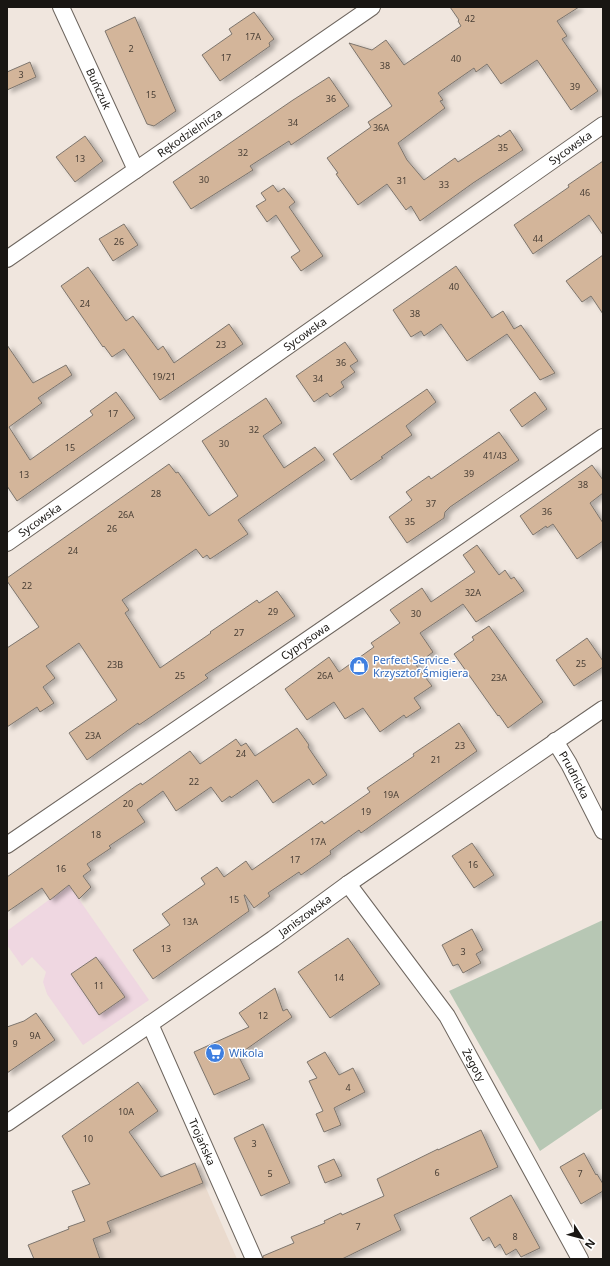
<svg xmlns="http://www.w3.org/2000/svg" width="610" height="1266" viewBox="0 0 610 1266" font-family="'Noto Sans',sans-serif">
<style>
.built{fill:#eadacd}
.education{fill:#efd7e1}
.green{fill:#b7c7b4}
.building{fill:#d3b59a;stroke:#7d756d;filter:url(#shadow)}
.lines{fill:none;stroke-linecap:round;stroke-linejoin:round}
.minor-casing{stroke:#6d655e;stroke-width:18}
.minor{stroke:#fff;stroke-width:16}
.labels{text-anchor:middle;stroke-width:3;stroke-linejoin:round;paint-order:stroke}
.number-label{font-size:9px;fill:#483e35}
.street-label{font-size:11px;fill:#191613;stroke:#fff}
.shop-label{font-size:11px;fill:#366cbe;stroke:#fff;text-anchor:start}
</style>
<defs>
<filter id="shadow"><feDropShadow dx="4.5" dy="2.5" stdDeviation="2" flood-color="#0004"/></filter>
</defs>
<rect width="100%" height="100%" fill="#f0e6de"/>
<!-- built -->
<path class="built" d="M195 1163 237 1259H40L93 1239 80 1211Z"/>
<!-- education -->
<path class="education" d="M69 885 149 1000 83 1045 47 994 43 982 46 972 32 957 22 966 7 945V931Z"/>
<!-- green -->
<path class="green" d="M603 920V1108L540 1151 449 991Z"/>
<!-- building -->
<g class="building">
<path d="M450 7H579L557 21 567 36 562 39 598 91 571 110 537 60 501 84 487 64 476 72 474 68 438 93 443 100 440 101 445 108 398 143 407 160 424 180 455 158 458 162 499 135 500 137 510 130 523 150 473 183 420 221 411 206 406 210 387 184 358 205 336 174 338 173 327 158 371 127 368 122 392 106 349 43 372 50 386 40 404 65 461 26 458 21 459 20Z"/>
<path d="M254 12 274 39 269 43 270 46 220 81 202 55 232 34 229 29Z"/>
<path d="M135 17 176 111 154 126 147 124 105 31Z"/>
<path d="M30 62 36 77 7 90V72Z"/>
<path d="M329 77 349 106 291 145 289 141 250 166 253 170 191 209 173 182 293 100Z"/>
<path d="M85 136 103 161 75 182 56 157Z"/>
<path d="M603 161V235L589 215 533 254 514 225 569 187 568 185Z"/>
<path d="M273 185 278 192 284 188 295 202 289 207 323 256 301 271 291 257 300 251 276 215 267 222 256 206 266 200 261 193Z"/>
<path d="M124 224 138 245 113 261 99 239Z"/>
<path d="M603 255V314L591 296 582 302 566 281Z"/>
<path d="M456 266 492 318 503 311 514 329 521 325 555 373 540 380 507 334 467 361 441 324 424 336 421 331 411 337 393 310Z"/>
<path d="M88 267 126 321 133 316 158 350 163 346 174 363 229 324 243 344 160 400 124 349 112 357 104 346 103 347 61 286Z"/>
<path d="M345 342 358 361 350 366 355 372 341 382 344 387 330 397 327 393 314 402 296 376Z"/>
<path d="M7 345 33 383 66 365 72 375 38 398 42 403 9 427 30 460 93 415 90 411 116 392 135 418 17 501 7 486Z"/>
<path d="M427 389 436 402 406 426 412 435 381 457 383 458 351 480 333 454Z"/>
<path d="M535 392 547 409 522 427 510 410Z"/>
<path d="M266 398 282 423 263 436 284 468 315 447 325 460 238 520 248 534 210 559 207 555 203 558 196 549 122 600 129 610 125 613 160 668 211 633 210 632 257 600 259 603 277 591 295 616 205 675 208 678 139 725 138 723 87 760 69 733 117 700 79 643 46 666 55 678 43 687 54 703 40 712 37 707 7 727V648L39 627 7 581V578L169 464 176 473 178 472 209 516 238 496 202 441Z"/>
<path d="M499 432 519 460 450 507 445 512 444 518 407 543 389 517 412 500 406 492 429 476 431 479Z"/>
<path d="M592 465 603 480V493L590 503 603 523V541L577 559 553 524 547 528 546 526 533 535 520 516Z"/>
<path d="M477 545 499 575 505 570 511 579 514 577 524 591 476 622 463 604 420 633 433 652 416 665 432 686 414 698 421 708 406 718 404 715 380 732 363 708 345 719 334 702 307 720 285 689 329 657 339 672 374 647 371 643 400 623 390 610 422 588 431 602 475 572 463 555Z"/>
<path d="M489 626 543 702 508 728 499 715 498 716 454 654 474 640 472 637Z"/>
<path d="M587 638 603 661V667L574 686 556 660Z"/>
<path d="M459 723 477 751 361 833 359 830 330 851 331 854 301 875 299 872 268 893 270 896 254 908 245 895H244L249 911 153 979 133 950 170 925 162 914 205 884 201 878 217 867 224 877 246 861 252 870 322 821 324 824 370 792 367 788 414 756 413 754Z"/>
<path d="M297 728 309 745 308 747 327 775 313 785 309 779 273 803 257 780 231 798 230 796 222 802 211 787 176 811 163 791 137 810 145 822 109 846 111 848 87 864 91 870 83 876 91 887 79 899 69 885 50 900 42 888 7 912V877L136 786 141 783 142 785 190 751 200 764 236 739 241 746 246 743 255 756Z"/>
<path d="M472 843 494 875 474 888 452 856Z"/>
<path d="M472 929 483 950 476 954 481 963 463 973 458 964 453 966 442 945Z"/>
<path d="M348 938 380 984 330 1018 298 972Z"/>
<path d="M96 957 125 997 99 1015 71 974Z"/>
<path d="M275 988 283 1011 287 1009 292 1017 238 1055 250 1079 214 1095 194 1052 249 1027 239 1013Z"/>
<path d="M36 1013 55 1040 7 1073V1027L24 1021Z"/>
<path d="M325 1052 339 1075 353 1068 365 1092 334 1108 341 1125 324 1132 316 1114 323 1111 309 1081 317 1078 307 1062Z"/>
<path d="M138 1082 158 1111 129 1132 161 1177 195 1163 203 1183 107 1222 111 1232 93 1239 100 1259H34L28 1245 69 1229 68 1227 85 1221 72 1191 90 1184 62 1136Z"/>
<path d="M263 1124 290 1183 261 1196 234 1138Z"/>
<path d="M481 1130 498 1167 394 1215 401 1230 342 1259H263V1256L294 1243 291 1237 325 1223 324 1221 341 1213 342 1215 384 1196 377 1179 438 1149V1150Z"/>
<path d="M584 1153 596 1175 597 1174 603 1184V1191L581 1204 560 1167Z"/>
<path d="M334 1159 342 1176 325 1183 318 1166Z"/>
<path d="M511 1195 540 1248 521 1257 516 1249 506 1255 500 1244 495 1248 489 1237 483 1241 470 1218Z"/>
</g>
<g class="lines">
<!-- minor casing -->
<g class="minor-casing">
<g id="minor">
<path id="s1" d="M61 7 136 170"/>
<path id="s2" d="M7 259 372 7"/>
<path id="s3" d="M7 543 603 125"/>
<path id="s4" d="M555 741 569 764 603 831"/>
<path id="s5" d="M7 845 262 671 603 437"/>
<path id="s6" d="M348 884 447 1016 580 1259"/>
<path id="s7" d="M150 1024 254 1259"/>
<path id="s8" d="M7 1123 273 939 348 884 603 709"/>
</g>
</g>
<!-- minor -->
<use href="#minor" class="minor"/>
</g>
<!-- icons -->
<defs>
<g id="shop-disc" transform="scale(1)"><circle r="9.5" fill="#3f7fe0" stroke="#fff"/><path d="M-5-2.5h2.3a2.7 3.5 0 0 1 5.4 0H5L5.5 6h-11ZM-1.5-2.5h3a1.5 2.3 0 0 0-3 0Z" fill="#fff"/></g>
<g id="supermarket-disc" transform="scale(1)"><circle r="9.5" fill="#3f7fe0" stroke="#fff"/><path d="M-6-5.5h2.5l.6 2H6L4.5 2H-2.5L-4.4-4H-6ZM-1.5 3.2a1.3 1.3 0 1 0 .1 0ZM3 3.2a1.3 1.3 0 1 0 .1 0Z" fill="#fff"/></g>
</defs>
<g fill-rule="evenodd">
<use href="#shop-disc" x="359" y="666"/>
<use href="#supermarket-disc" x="215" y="1053"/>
</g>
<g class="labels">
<!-- number labels -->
<g class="number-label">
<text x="470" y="22">42</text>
<text x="253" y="40">17A</text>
<text x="131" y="52">2</text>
<text x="226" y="61">17</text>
<text x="456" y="62">40</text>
<text x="385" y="69">38</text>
<text x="21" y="78">3</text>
<text x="575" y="90">39</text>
<text x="151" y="98">15</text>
<text x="331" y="102">36</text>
<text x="293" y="126">34</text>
<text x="381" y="131">36A</text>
<text x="503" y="151">35</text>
<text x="243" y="156">32</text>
<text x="80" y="162">13</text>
<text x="204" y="183">30</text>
<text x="402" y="184">31</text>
<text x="444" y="188">33</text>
<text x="585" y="196">46</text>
<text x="538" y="242">44</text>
<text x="119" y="245">26</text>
<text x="454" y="290">40</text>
<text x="85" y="307">24</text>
<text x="415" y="317">38</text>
<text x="221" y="348">23</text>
<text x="341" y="366">36</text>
<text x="164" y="380">19/21</text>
<text x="318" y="382">34</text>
<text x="113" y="417">17</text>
<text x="254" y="433">32</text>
<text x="224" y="447">30</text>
<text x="70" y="451">15</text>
<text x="495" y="459">41/43</text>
<text x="469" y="477">39</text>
<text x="24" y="478">13</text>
<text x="583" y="488">38</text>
<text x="156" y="497">28</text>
<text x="431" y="507">37</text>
<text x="547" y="515">36</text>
<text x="126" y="518">26A</text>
<text x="410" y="525">35</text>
<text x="112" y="532">26</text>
<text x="73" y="554">24</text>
<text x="27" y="589">22</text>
<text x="473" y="596">32A</text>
<text x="273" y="615">29</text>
<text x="416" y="617">30</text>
<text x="239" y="636">27</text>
<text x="581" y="667">25</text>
<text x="115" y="668">23B</text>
<text x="180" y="679">25</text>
<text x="325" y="679">26A</text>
<text x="499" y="681">23A</text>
<text x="93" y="739">23A</text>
<text x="460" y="749">23</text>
<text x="241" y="757">24</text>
<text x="436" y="763">21</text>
<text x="194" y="785">22</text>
<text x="391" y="798">19A</text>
<text x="128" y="807">20</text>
<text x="366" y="815">19</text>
<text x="96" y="838">18</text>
<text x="318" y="845">17A</text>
<text x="295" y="863">17</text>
<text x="473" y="868">16</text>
<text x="61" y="872">16</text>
<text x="234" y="903">15</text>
<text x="190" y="925">13A</text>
<text x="166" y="952">13</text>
<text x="463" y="955">3</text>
<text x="339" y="981">14</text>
<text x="99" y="989">11</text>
<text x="263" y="1019">12</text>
<text x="35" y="1039">9A</text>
<text x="15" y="1047">9</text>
<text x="348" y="1091">4</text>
<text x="126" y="1115">10A</text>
<text x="88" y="1142">10</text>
<text x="254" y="1147">3</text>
<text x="437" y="1176">6</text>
<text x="270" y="1177">5</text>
<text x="580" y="1177">7</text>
<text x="358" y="1230">7</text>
<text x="515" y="1240">8</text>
</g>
<!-- street labels -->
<g class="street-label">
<text dy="4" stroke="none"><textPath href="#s1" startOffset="90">Buńczuk</textPath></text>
<text dy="4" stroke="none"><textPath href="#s2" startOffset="222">Rękodzielnicza</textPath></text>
<text dy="4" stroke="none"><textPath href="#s3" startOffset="688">Sycowska</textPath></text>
<text dy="4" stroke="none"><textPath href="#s3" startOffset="364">Sycowska</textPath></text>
<text dy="4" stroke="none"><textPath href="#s3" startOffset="40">Sycowska</textPath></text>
<text dy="4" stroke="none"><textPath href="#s5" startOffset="361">Cyprysowa</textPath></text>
<text dy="4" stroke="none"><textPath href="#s4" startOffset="39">Prudnicka</textPath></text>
<text dy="4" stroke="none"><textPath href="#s8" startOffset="363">Janiszowska</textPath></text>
<text dy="4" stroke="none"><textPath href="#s6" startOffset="221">Żegoty</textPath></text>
<text dy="4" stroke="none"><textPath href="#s7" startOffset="129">Trojańska</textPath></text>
</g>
<!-- shop labels -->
<g class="shop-label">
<text x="373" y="664">Perfect Service -<tspan x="373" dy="13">Krzysztof Śmigiera</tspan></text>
<text x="229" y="1057">Wikola</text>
</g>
</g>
<!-- border -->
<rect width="610" height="1266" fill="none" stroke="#191613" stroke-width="16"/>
<!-- north arrow -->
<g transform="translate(582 1238) rotate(126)" stroke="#ffffff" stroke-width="3" paint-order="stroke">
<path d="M0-3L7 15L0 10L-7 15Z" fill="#191613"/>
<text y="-6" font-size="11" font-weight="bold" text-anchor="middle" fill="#191613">N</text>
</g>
</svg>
